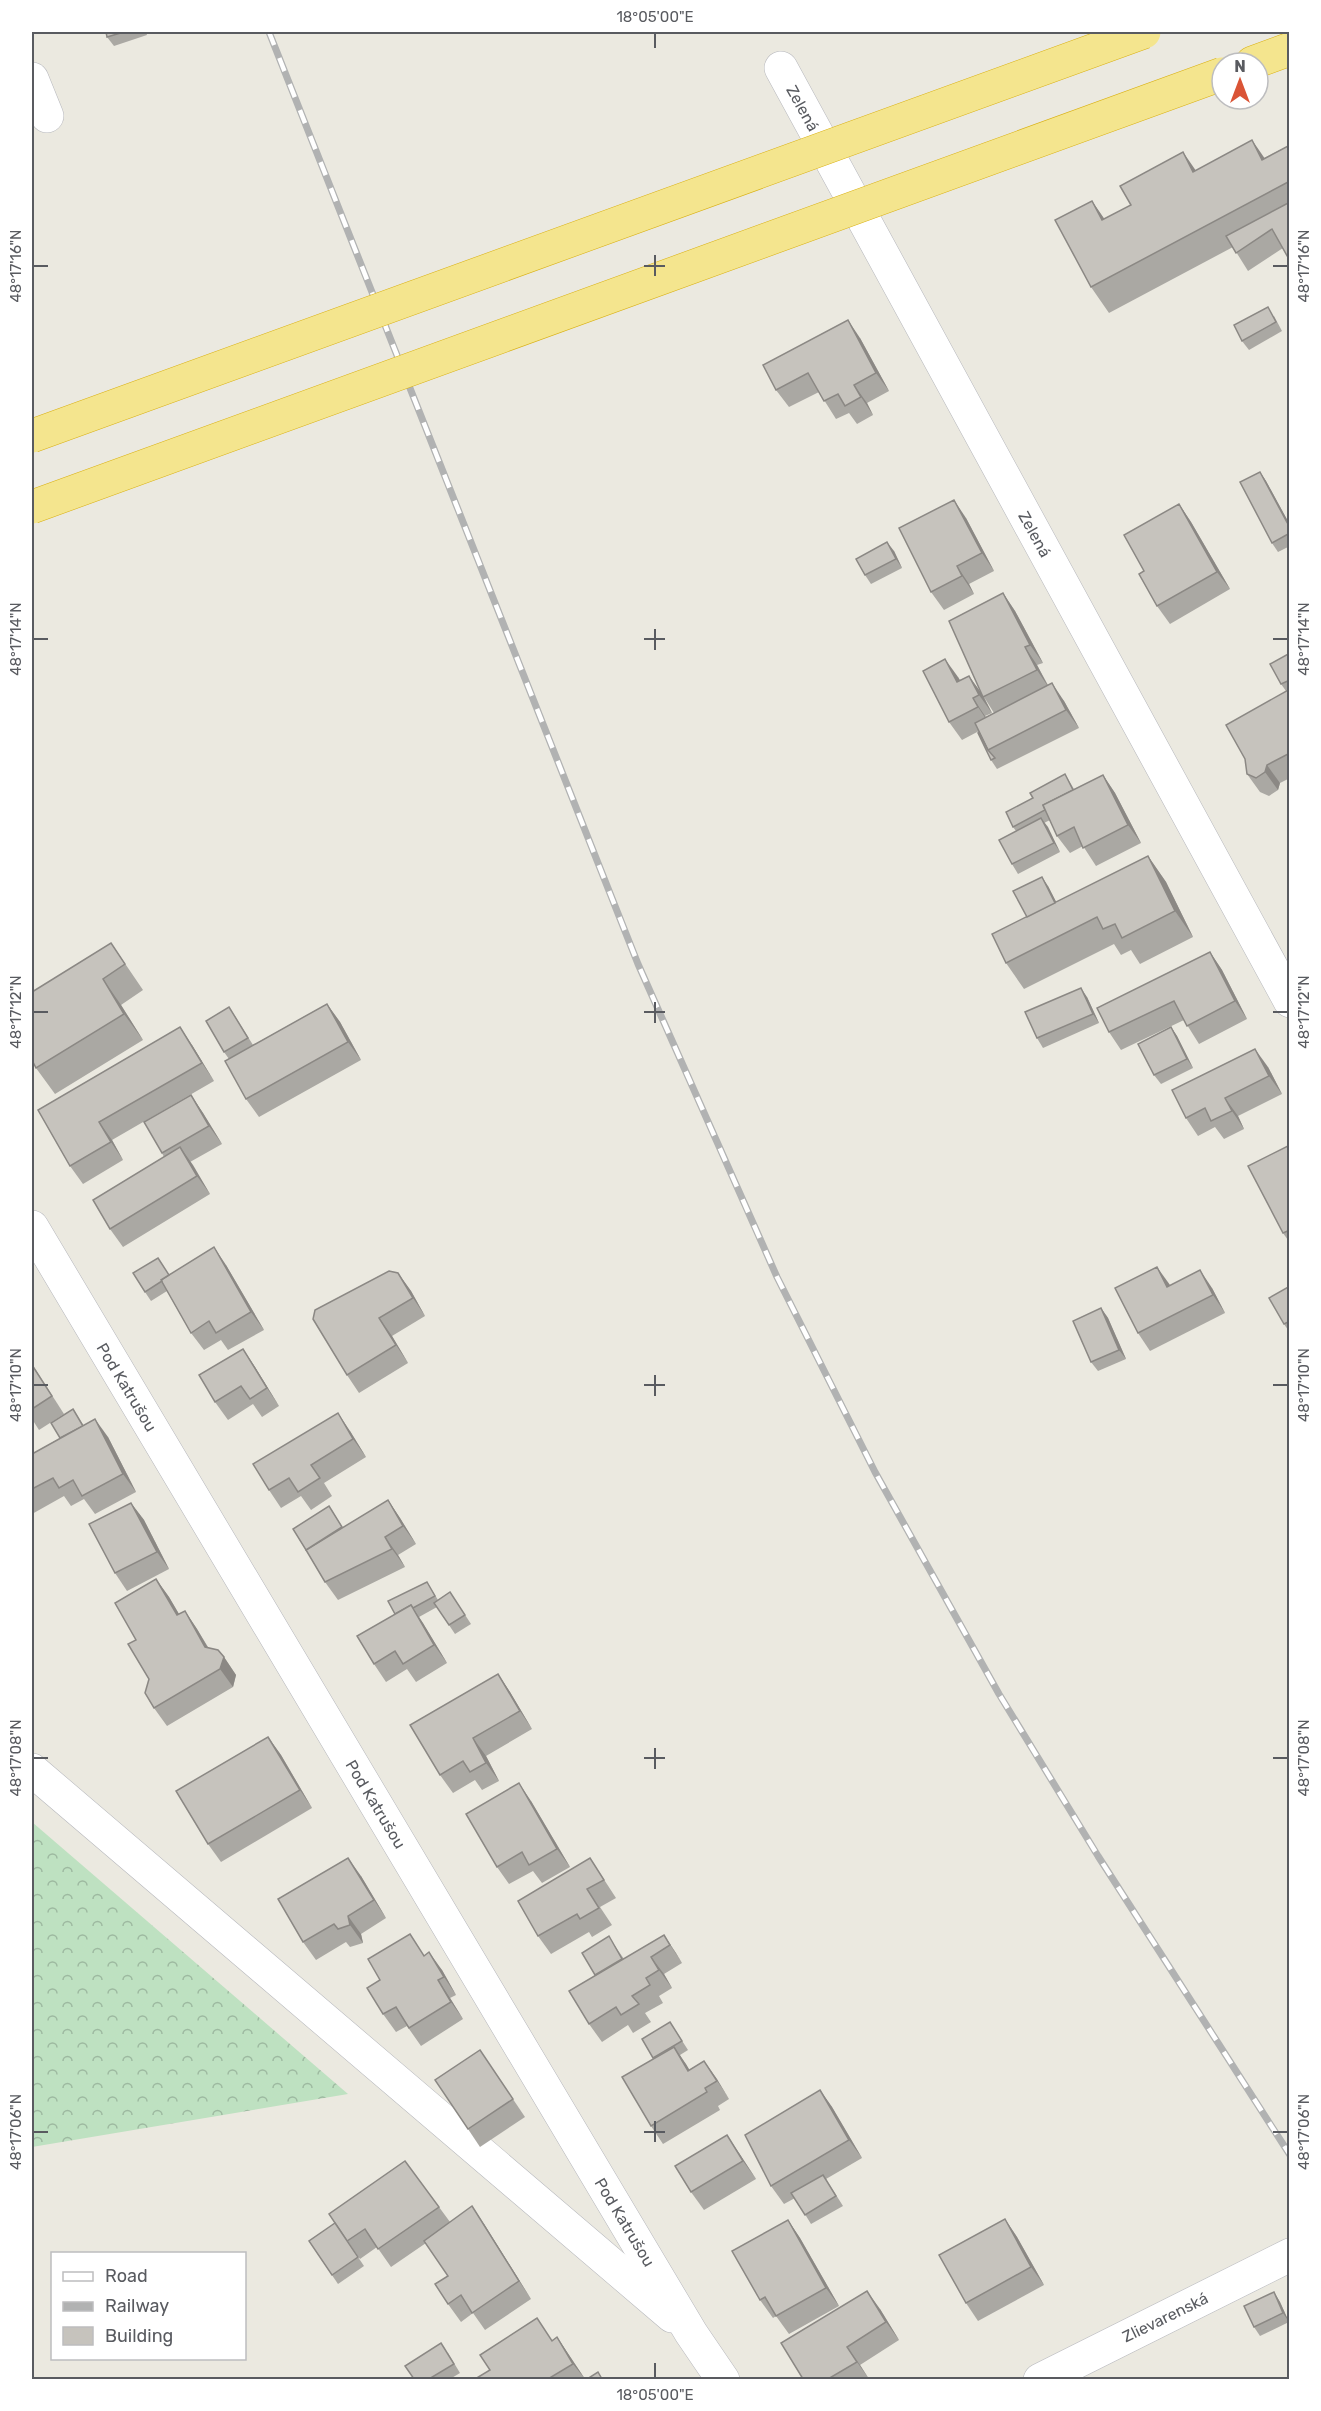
<svg xmlns="http://www.w3.org/2000/svg" width="1321" height="2411" viewBox="0 0 1321 2411" font-family="Rubik,sans-serif">
<style>
.forest{fill:url(#forest-crowns)}
.lines{fill:none;stroke-linecap:round;stroke-linejoin:round}
.minor-casing{stroke:#b6b7bc;stroke-width:34}
.highway-casing{stroke:#d9b011;stroke-width:34}
.minor{stroke:#fff;stroke-width:33}
.highway{stroke:#f4e58e;stroke-width:33}
.rail-casing{stroke:#b1b2b2;stroke-width:7}
.rail{stroke:#fff;stroke-width:4.5;stroke-dasharray:14;stroke-linecap:butt}
.highway-bridge-casing{stroke:#d9b011;stroke-width:34;stroke-linecap:butt}
.highway-bridge{stroke:#f4e58e;stroke-width:33}
.wall{fill:#aaa8a3;fill-rule:evenodd}
.shaded-wall{fill:#8b8884}
.building{fill:#c6c3bd;stroke:#8b8884;stroke-width:1.5}
.ticks{fill:none;stroke:#595b60;stroke-width:2}
.labels{text-anchor:middle;stroke-width:4.5;stroke-linejoin:round;paint-order:stroke}
.street-label{font-size:16px;fill:#595b60;stroke:#fff}
.neatline{fill:none;stroke:#595b60;stroke-width:2}
.ticks-label{font-size:15px;text-anchor:middle;fill:#595b60}
</style>
<defs>
<pattern id="forest-crowns" width="20" height="18" patternUnits="userSpaceOnUse" patternTransform="scale(1.5)"><rect width="20" height="18" fill="#bee1c1"/><path d="M2 6a3 3 0 1 1 6 0M12 15a3 3 0 1 1 6 0" fill="none" stroke="#9db9a0"/></pattern>
</defs>
<rect width="100%" height="100%" fill="#ebe9e0"/>
<!-- forest -->
<path class="forest" d="M32 1822 348 2094 32 2147Z"/>
<g class="lines">
<!-- minor casing -->
<g class="minor-casing">
<g id="minor">
<path d="M781 68 1290 1001"/>
<path d="M32 79 47 116"/>
<path d="M32 1227 691 2333 723 2380"/>
<path d="M32 1770 672 2316"/>
<path d="M1040 2380 1290 2255"/>
</g>
</g>
<!-- highway casing -->
<g class="highway-casing">
<path id="highway" d="M1252 63 1290 49"/>
</g>
<!-- minor -->
<use href="#minor" class="minor"/>
<!-- highway -->
<use href="#highway" class="highway"/>
<!-- rail casing -->
<g class="rail-casing">
<path id="rail" d="M269 32 638 964 777 1277 875 1472 999 1694 1098 1856 1290 2155"/>
</g>
<!-- rail -->
<use href="#rail" class="rail"/>
<!-- highway-bridge casing -->
<g class="highway-bridge-casing">
<g id="highway-bridge">
<path d="M32 436 1144 32"/>
<path d="M32 507 1222 74"/>
</g>
</g>
<!-- highway-bridge -->
<use href="#highway-bridge" class="highway-bridge"/>
</g>
<!-- wall -->
<g class="wall">
<path d="M106 32H146L147 35 114 46 107 37Z"/>
<path d="M1290 145V261L1283 248 1248 271 1233 247 1109 313 1091 287 1092 201 1104 219 1195 171 1264 158Z"/>
<path d="M1274 316 1282 331 1249 350 1242 341Z"/>
<path d="M860 338 889 391 867 403 873 415 857 424 849 413 836 419 819 392 789 407 776 390Z"/>
<path d="M1260 472 1266 481 1290 525V546L1278 552 1272 543Z"/>
<path d="M1179 504 1191 522 1230 589 1170 624 1157 606 1144 571Z"/>
<path d="M966 518 994 571 969 584 974 594 944 610 931 592Z"/>
<path d="M894 551 902 568 871 584 865 575Z"/>
<path d="M1003 593 1015 611 1043 663 1037 665 1048 685 1064 701 1079 728 997 769 991 760 979 731 962 740 949 722 958 677 960 680 969 676 982 694ZM984 697 994 713 986 717 985 716 992 713Z"/>
<path d="M1290 653V778L1280 783 1278 790 1269 796 1260 792 1247 774 1286 691 1281 684Z"/>
<path d="M1065 774 1074 789 1103 775 1115 793 1141 843 1096 866 1083 846 1070 853 1057 836 1050 820 1044 823 1060 852 1018 874 1012 864 1016 831 1013 827 1033 798Z"/>
<path d="M1148 856 1166 882 1193 937 1140 964 1131 950 1121 955 1114 944 1024 989 1006 963 1048 886 1056 902Z"/>
<path d="M111 943 143 990 121 1005 143 1040 55 1094 36 1068Z"/>
<path d="M1210 952 1222 970 1247 1019 1199 1044 1184 1020 1121 1050 1109 1032Z"/>
<path d="M1087 997 1099 1023 1043 1048 1037 1038Z"/>
<path d="M327 1004 340 1022 361 1060 259 1117 246 1099 229 1059 224 1052 235 1016 253 1045Z"/>
<path d="M1171 1027 1177 1036 1193 1068 1161 1084 1154 1075Z"/>
<path d="M192 1045 214 1081 112 1140 123 1160 83 1184 70 1166 38 1110Z"/>
<path d="M1268 1067 1282 1094 1238 1116 1244 1129 1224 1139 1215 1127 1198 1136 1186 1118Z"/>
<path d="M191 1095 203 1113 222 1144 190 1162 210 1194 123 1247 110 1229 164 1157 162 1153Z"/>
<path d="M1290 1145V1243L1283 1233Z"/>
<path d="M226 1265 264 1330 228 1350 221 1340 204 1350 191 1333 167 1291 151 1301 145 1292 169 1274Z"/>
<path d="M398 1273 411 1291 425 1316 392 1336 408 1363 359 1393 347 1375Z"/>
<path d="M1170 1285 1212 1288 1225 1313 1150 1351 1138 1333Z"/>
<path d="M1290 1286V1333L1284 1324Z"/>
<path d="M1101 1308 1108 1318 1126 1359 1098 1371 1091 1362Z"/>
<path d="M243 1349 255 1367 279 1406 262 1417 253 1404 228 1420 215 1402Z"/>
<path d="M32 1364 64 1414 39 1430 32 1419Z"/>
<path d="M73 1409 84 1426 108 1437 136 1492 95 1514 84 1499 71 1506 64 1496 32 1514V1454L60 1438Z"/>
<path d="M350 1431 366 1457 324 1483 332 1496 311 1510 301 1496 281 1508 269 1490Z"/>
<path d="M388 1500 400 1518 416 1544 398 1555 405 1567 338 1600 325 1582 329 1506 343 1528Z"/>
<path d="M131 1503 144 1520 169 1569 127 1591 115 1573Z"/>
<path d="M156 1579 169 1597 179 1614 185 1611 197 1629 208 1647 224 1657 236 1675 233 1687 167 1726 154 1708 149 1679 136 1640Z"/>
<path d="M427 1582 438 1600 450 1592 471 1624 455 1634 437 1607 419 1617 447 1663 416 1682 407 1669 386 1682 374 1664 395 1614Z"/>
<path d="M498 1674 510 1692 532 1729 486 1756 499 1781 482 1790 475 1780 453 1793 440 1775Z"/>
<path d="M268 1737 281 1755 312 1808 221 1862 208 1844Z"/>
<path d="M531 1801 570 1867 542 1883 533 1871 509 1884 497 1867Z"/>
<path d="M590 1858 616 1898 600 1907 612 1925 592 1937 589 1932 551 1954 538 1936Z"/>
<path d="M361 1876 386 1918 361 1934 363 1943 350 1947 346 1942 316 1960 303 1942Z"/>
<path d="M664 1935 682 1963 664 1974 672 1988 659 1996 663 2003 645 2013 651 2022 633 2033 628 2025 602 2042 589 2024 596 1976 582 1953 615 1946 624 1959Z"/>
<path d="M425 1955 442 1970 456 1995 450 1998 463 2019 421 2046 407 2026 396 2032 383 2014Z"/>
<path d="M670 2022 688 2050 680 2055 689 2070 704 2061 729 2099 718 2106 720 2110 663 2144 651 2126 653 2059Z"/>
<path d="M480 2050 525 2117 480 2147 468 2129Z"/>
<path d="M820 2090 832 2107 862 2158 826 2179 843 2206 811 2224 795 2198 784 2204 771 2186Z"/>
<path d="M739 2153 756 2179 704 2210 691 2192Z"/>
<path d="M439 2207 450 2222 484 2224 531 2299 485 2330 473 2313 461 2322 448 2304V2276L426 2243 391 2267 377 2247 360 2259 329 2214Z"/>
<path d="M1005 2219 1017 2237 1044 2285 978 2321 966 2303Z"/>
<path d="M788 2220 800 2238 839 2306 789 2334 776 2316 773 2318 760 2300Z"/>
<path d="M335 2223 364 2266 338 2284 309 2241Z"/>
<path d="M1274 2292 1280 2302 1289 2322 1260 2336 1254 2327Z"/>
<path d="M880 2309 899 2340 860 2365 869 2379H803Z"/>
<path d="M557 2337 585 2379H475L552 2340Z"/>
<path d="M448 2353 460 2373 450 2379H414Z"/>
</g>
<!-- shaded-wall -->
<g class="shaded-wall">
<path d="M1252 140 1270 166 1262 160Z"/>
<path d="M1183 152 1201 178 1193 172Z"/>
<path d="M1092 201 1110 227 1102 220Z"/>
<path d="M848 320 860 338 889 391 876 373Z"/>
<path d="M854 385 867 403 873 415 861 397Z"/>
<path d="M1260 472 1266 481 1290 525V528Z"/>
<path d="M954 500 966 518 994 571 982 553Z"/>
<path d="M1179 504 1191 522 1230 589 1217 572Z"/>
<path d="M887 542 894 551 902 568 896 559Z"/>
<path d="M957 566 969 584 974 594 962 576Z"/>
<path d="M1003 593 1015 611 1043 663 1030 645Z"/>
<path d="M1025 647 1037 665 1049 688 1037 670Z"/>
<path d="M945 659 958 677 970 700 957 682Z"/>
<path d="M969 676 982 694 992 713 979 695Z"/>
<path d="M1052 683 1064 701 1079 728 1066 710Z"/>
<path d="M973 698 985 716 990 725 978 707Z"/>
<path d="M1267 765 1280 783 1278 790 1265 772Z"/>
<path d="M1103 775 1115 793 1141 843 1128 825Z"/>
<path d="M1041 818 1048 827 1060 852 1054 843Z"/>
<path d="M1148 856 1166 882 1193 937 1175 911Z"/>
<path d="M1042 877 1048 886 1069 927 1063 918Z"/>
<path d="M1210 952 1222 970 1247 1019 1235 1001Z"/>
<path d="M103 979 121 1005 143 1040 124 1014Z"/>
<path d="M1081 988 1087 997 1099 1023 1093 1014Z"/>
<path d="M327 1004 340 1022 361 1060 348 1042Z"/>
<path d="M180 1027 192 1045 214 1081 202 1063Z"/>
<path d="M1171 1027 1177 1036 1193 1068 1187 1059Z"/>
<path d="M1255 1049 1268 1067 1282 1094 1269 1076Z"/>
<path d="M191 1095 203 1113 222 1144 209 1126Z"/>
<path d="M1225 1098 1238 1116 1244 1129 1232 1111Z"/>
<path d="M99 1122 112 1140 123 1160 111 1142Z"/>
<path d="M180 1147 193 1165 210 1194 197 1176Z"/>
<path d="M214 1247 226 1265 264 1330 251 1312Z"/>
<path d="M1157 1267 1170 1285 1180 1305 1167 1287Z"/>
<path d="M1200 1270 1212 1288 1225 1313 1213 1295Z"/>
<path d="M398 1273 411 1291 425 1316 413 1298Z"/>
<path d="M1101 1308 1108 1318 1126 1359 1119 1350Z"/>
<path d="M379 1318 392 1336 408 1363 396 1345Z"/>
<path d="M243 1349 255 1367 279 1406 267 1388Z"/>
<path d="M338 1413 350 1431 366 1457 353 1439Z"/>
<path d="M95 1419 108 1437 136 1492 123 1474Z"/>
<path d="M388 1500 400 1518 416 1544 403 1526Z"/>
<path d="M131 1503 144 1520 169 1569 157 1552Z"/>
<path d="M385 1537 398 1555 405 1567 392 1549Z"/>
<path d="M156 1579 169 1597 190 1633 177 1615Z"/>
<path d="M411 1605 423 1623 447 1663 434 1645Z"/>
<path d="M185 1611 197 1629 218 1665 205 1647Z"/>
<path d="M224 1657 236 1675 233 1687 220 1669Z"/>
<path d="M498 1674 510 1692 532 1729 520 1711Z"/>
<path d="M268 1737 281 1755 312 1808 300 1790Z"/>
<path d="M473 1738 486 1756 499 1781 486 1763Z"/>
<path d="M519 1783 531 1801 570 1867 557 1849Z"/>
<path d="M348 1858 361 1876 386 1918 374 1900Z"/>
<path d="M348 1916 361 1934 363 1943 350 1925Z"/>
<path d="M664 1935 676 1953 682 1963 670 1945Z"/>
<path d="M429 1952 442 1970 456 1995 444 1977Z"/>
<path d="M651 1957 664 1974 672 1988 659 1970Z"/>
<path d="M438 1980 450 1998 463 2019 451 2002Z"/>
<path d="M674 2047 686 2064 701 2089 688 2071Z"/>
<path d="M704 2061 717 2079 729 2099 717 2081Z"/>
<path d="M820 2090 832 2107 862 2158 849 2140Z"/>
<path d="M727 2135 739 2153 756 2179 743 2161Z"/>
<path d="M472 2206 484 2224 531 2299 519 2281Z"/>
<path d="M1005 2219 1017 2237 1044 2285 1031 2267Z"/>
<path d="M788 2220 800 2238 839 2306 826 2288Z"/>
<path d="M867 2291 880 2309 899 2340 886 2322Z"/>
<path d="M1274 2292 1280 2302 1289 2322 1283 2313Z"/>
<path d="M557 2337 585 2379 573 2364Z"/>
<path d="M847 2347 860 2365 869 2379 857 2362Z"/>
</g>
<!-- building -->
<g class="building">
<path d="M106 32H124L107 37Z"/>
<path d="M1252 140 1262 160 1290 145V181L1091 287 1055 220 1092 201 1102 220 1131 205 1120 186 1183 152 1193 172Z"/>
<path d="M1290 202V261L1272 229 1236 253 1226 236Z"/>
<path d="M1268 307 1276 322 1242 341 1234 325Z"/>
<path d="M848 320 876 373 854 385 861 397 845 406 838 394 824 401 808 373 776 390 763 365Z"/>
<path d="M1260 472 1290 528V533L1272 543 1240 482Z"/>
<path d="M954 500 982 553 957 566 962 576 931 592 899 528Z"/>
<path d="M1179 504 1217 572 1157 606 1139 574 1144 571 1124 535Z"/>
<path d="M887 542 896 559 865 575 856 559Z"/>
<path d="M1003 593 1030 645 1025 647 1037 670 983 697 949 621Z"/>
<path d="M1290 653V680L1281 684 1270 664Z"/>
<path d="M945 659 957 682 969 676 979 695 973 698 978 707 949 722 923 671Z"/>
<path d="M1052 683 1066 710 988 750 975 723Z"/>
<path d="M1290 689V753L1267 765 1265 772 1256 778 1247 774 1245 759 1226 725Z"/>
<path d="M979 732 988 750 995 758 991 760 978 733Z"/>
<path d="M1065 774 1073 790 1043 805 1045 810 1013 827 1006 812 1033 798 1030 793Z"/>
<path d="M1103 775 1128 825 1083 848 1074 827 1057 836 1043 805Z"/>
<path d="M1041 818 1054 843 1012 864 999 840Z"/>
<path d="M1148 856 1175 911 1122 938 1115 924 1103 929 1097 917 1006 963 992 934Z"/>
<path d="M1042 877 1055 903 1027 917 1013 891Z"/>
<path d="M111 943 125 964 103 979 124 1014 36 1068 32 1060V992Z"/>
<path d="M1210 952 1235 1001 1187 1026 1174 1001 1109 1032 1097 1008Z"/>
<path d="M1081 988 1093 1014 1037 1038 1025 1012Z"/>
<path d="M327 1004 348 1042 246 1099 225 1061Z"/>
<path d="M229 1007 248 1038 224 1052 206 1021Z"/>
<path d="M180 1027 202 1063 99 1122 111 1142 70 1166 38 1110Z"/>
<path d="M1171 1027 1187 1059 1154 1075 1138 1044Z"/>
<path d="M1255 1049 1269 1076 1225 1098 1232 1111 1211 1121 1205 1108 1186 1118 1172 1090Z"/>
<path d="M191 1095 209 1126 162 1153 144 1122Z"/>
<path d="M1290 1145V1230L1283 1233 1248 1166Z"/>
<path d="M180 1147 197 1176 110 1229 93 1200Z"/>
<path d="M214 1247 251 1312 216 1333 209 1321 191 1333 161 1280Z"/>
<path d="M158 1258 169 1275 161 1280 162 1281 145 1292 133 1273Z"/>
<path d="M1157 1267 1167 1287 1200 1270 1213 1295 1138 1333 1115 1288Z"/>
<path d="M389 1271 398 1273 413 1298 379 1318 396 1345 347 1375 313 1319 315 1310Z"/>
<path d="M1290 1286V1321L1284 1324 1269 1298Z"/>
<path d="M1101 1308 1119 1350 1091 1362 1073 1321Z"/>
<path d="M243 1349 267 1388 250 1399 241 1386 215 1402 199 1375Z"/>
<path d="M32 1365 52 1396 32 1409Z"/>
<path d="M73 1409 83 1426 60 1438 51 1423Z"/>
<path d="M338 1413 353 1439 311 1465 320 1478 298 1492 289 1478 269 1490 253 1464Z"/>
<path d="M95 1419 123 1474 82 1496 73 1480 59 1488 53 1478 32 1489V1454Z"/>
<path d="M388 1500 403 1526 385 1537 392 1549 325 1582 306 1550Z"/>
<path d="M131 1503 157 1552 115 1573 89 1524Z"/>
<path d="M329 1506 342 1527 306 1550 293 1529Z"/>
<path d="M156 1579 177 1615 185 1611 205 1647 218 1650 224 1657 220 1669 154 1708 145 1693 149 1679 128 1644 136 1640 115 1603Z"/>
<path d="M427 1582 435 1596 413 1608 411 1605 395 1614 388 1601Z"/>
<path d="M450 1592 465 1615 449 1625 434 1603Z"/>
<path d="M411 1605 434 1645 403 1664 395 1651 374 1664 357 1636Z"/>
<path d="M498 1674 520 1711 473 1738 486 1763 470 1772 463 1761 440 1775 410 1725Z"/>
<path d="M268 1737 300 1790 208 1844 176 1791Z"/>
<path d="M519 1783 557 1849 529 1865 522 1852 497 1867 466 1814Z"/>
<path d="M348 1858 374 1900 348 1916 350 1925 338 1929 334 1924 303 1942 278 1899Z"/>
<path d="M590 1858 604 1880 587 1889 599 1908 580 1919 577 1914 538 1936 518 1901Z"/>
<path d="M410 1934 424 1956 429 1952 444 1977 438 1980 451 2002 409 2028 396 2007 383 2014 367 1988 380 1980 368 1959Z"/>
<path d="M664 1935 670 1945 651 1957 659 1970 646 1978 650 1985 632 1996 639 2004 621 2015 616 2007 589 2024 569 1991Z"/>
<path d="M609 1936 622 1959 595 1975 582 1953Z"/>
<path d="M670 2022 682 2041 653 2058 642 2039Z"/>
<path d="M674 2047 688 2071 704 2061 717 2081 705 2088 707 2092 651 2126 622 2077Z"/>
<path d="M480 2050 513 2099 468 2129 435 2080Z"/>
<path d="M820 2090 849 2140 771 2186 745 2135Z"/>
<path d="M727 2135 743 2161 691 2192 675 2166Z"/>
<path d="M405 2161 439 2207 378 2249 365 2229 347 2241 329 2214Z"/>
<path d="M823 2175 836 2196 805 2215 791 2193Z"/>
<path d="M472 2206 519 2281 472 2313 461 2295 448 2304 435 2284 448 2276 424 2241Z"/>
<path d="M1005 2219 1031 2267 966 2303 939 2255Z"/>
<path d="M788 2220 826 2288 776 2316 765 2297 760 2300 732 2251Z"/>
<path d="M335 2223 358 2257 332 2275 309 2241Z"/>
<path d="M867 2291 886 2322 847 2347 857 2362 828 2379H803L781 2343Z"/>
<path d="M1274 2292 1283 2313 1254 2327 1244 2306Z"/>
<path d="M537 2318 552 2341 557 2337 573 2364 548 2379H475L490 2370 480 2355Z"/>
<path d="M441 2343 454 2364 429 2379H414L405 2366Z"/>
<path d="M598 2372 602 2379H587Z"/>
</g>
<!-- ticks -->
<path class="ticks" d="M655 33V48M655 255V276M33 266H48M644 266H665M1273 266H1288M655 629V650M33 639H48M644 639H665M1273 639H1288M655 1002V1023M33 1012H48M644 1012H665M1273 1012H1288M655 1375V1396M33 1385H48M644 1385H665M1273 1385H1288M655 1748V1769M33 1758H48M644 1758H665M1273 1758H1288M655 2121V2142M33 2132H48M644 2132H665M1273 2132H1288M655 2363V2378"/>
<g class="labels">
<!-- street labels -->
<g class="street-label">
<text transform="translate(803 108) rotate(61)" y="6">Zelená</text>
<text transform="translate(1035 534) rotate(61)" y="6">Zelená</text>
<text transform="translate(127 1387) rotate(59)" y="6">Pod Katrušou</text>
<text transform="translate(376 1804) rotate(59)" y="6">Pod Katrušou</text>
<text transform="translate(625 2222) rotate(59)" y="6">Pod Katrušou</text>
<text transform="translate(1165 2317) rotate(-26)" y="6">Zlievarenská</text>
</g>
</g>
<!-- border -->
<rect width="1321" height="2411" fill="none" stroke="#ffffff" stroke-width="66"/>
<!-- legend -->
<rect x="51" y="2252" width="195" height="108" fill="#ffffff" stroke="#bdbdbf" stroke-width="1.5"/>
<rect x="63" y="2272" width="30" height="9" fill="#ffffff" stroke="#bdbdbf" stroke-width="1.5"/>
<text x="105" y="2282" font-size="18" fill="#595b60">Road</text>
<rect x="63" y="2302" width="30" height="9" fill="#b1b2b2" stroke="#bdbdbf" stroke-width="1.5"/>
<text x="105" y="2312" font-size="18" fill="#595b60">Railway</text>
<rect x="63" y="2327" width="30" height="18" fill="#c6c3bd" stroke="#bdbdbf" stroke-width="1.5"/>
<text x="105" y="2342" font-size="18" fill="#595b60">Building</text>
<!-- north arrow -->
<g transform="translate(1240 81)"><circle r="28" fill="#ffffff" stroke="#bdbdbf" stroke-width="1.5"/>
<path d="M0-4.5L10 22L0 15L-10 22Z" fill="#da5436"/>
<text y="-9" font-size="16" font-weight="bold" text-anchor="middle" fill="#595b60">N</text>
</g>
<rect x="33" y="33" width="1255" height="2345" class="neatline"/>
<g class="ticks-label">
<text x="655" y="22">18°05'00"E</text>
<text transform="translate(16 266) rotate(-90)" y="5">48°17'16"N</text>
<text transform="translate(1304 266) rotate(-90)" y="5">48°17'16"N</text>
<text transform="translate(16 639) rotate(-90)" y="5">48°17'14"N</text>
<text transform="translate(1304 639) rotate(-90)" y="5">48°17'14"N</text>
<text transform="translate(16 1012) rotate(-90)" y="5">48°17'12"N</text>
<text transform="translate(1304 1012) rotate(-90)" y="5">48°17'12"N</text>
<text transform="translate(16 1385) rotate(-90)" y="5">48°17'10"N</text>
<text transform="translate(1304 1385) rotate(-90)" y="5">48°17'10"N</text>
<text transform="translate(16 1758) rotate(-90)" y="5">48°17'08"N</text>
<text transform="translate(1304 1758) rotate(-90)" y="5">48°17'08"N</text>
<text transform="translate(16 2132) rotate(-90)" y="5">48°17'06"N</text>
<text transform="translate(1304 2132) rotate(-90)" y="5">48°17'06"N</text>
<text x="655" y="2400">18°05'00"E</text>
</g>
</svg>
